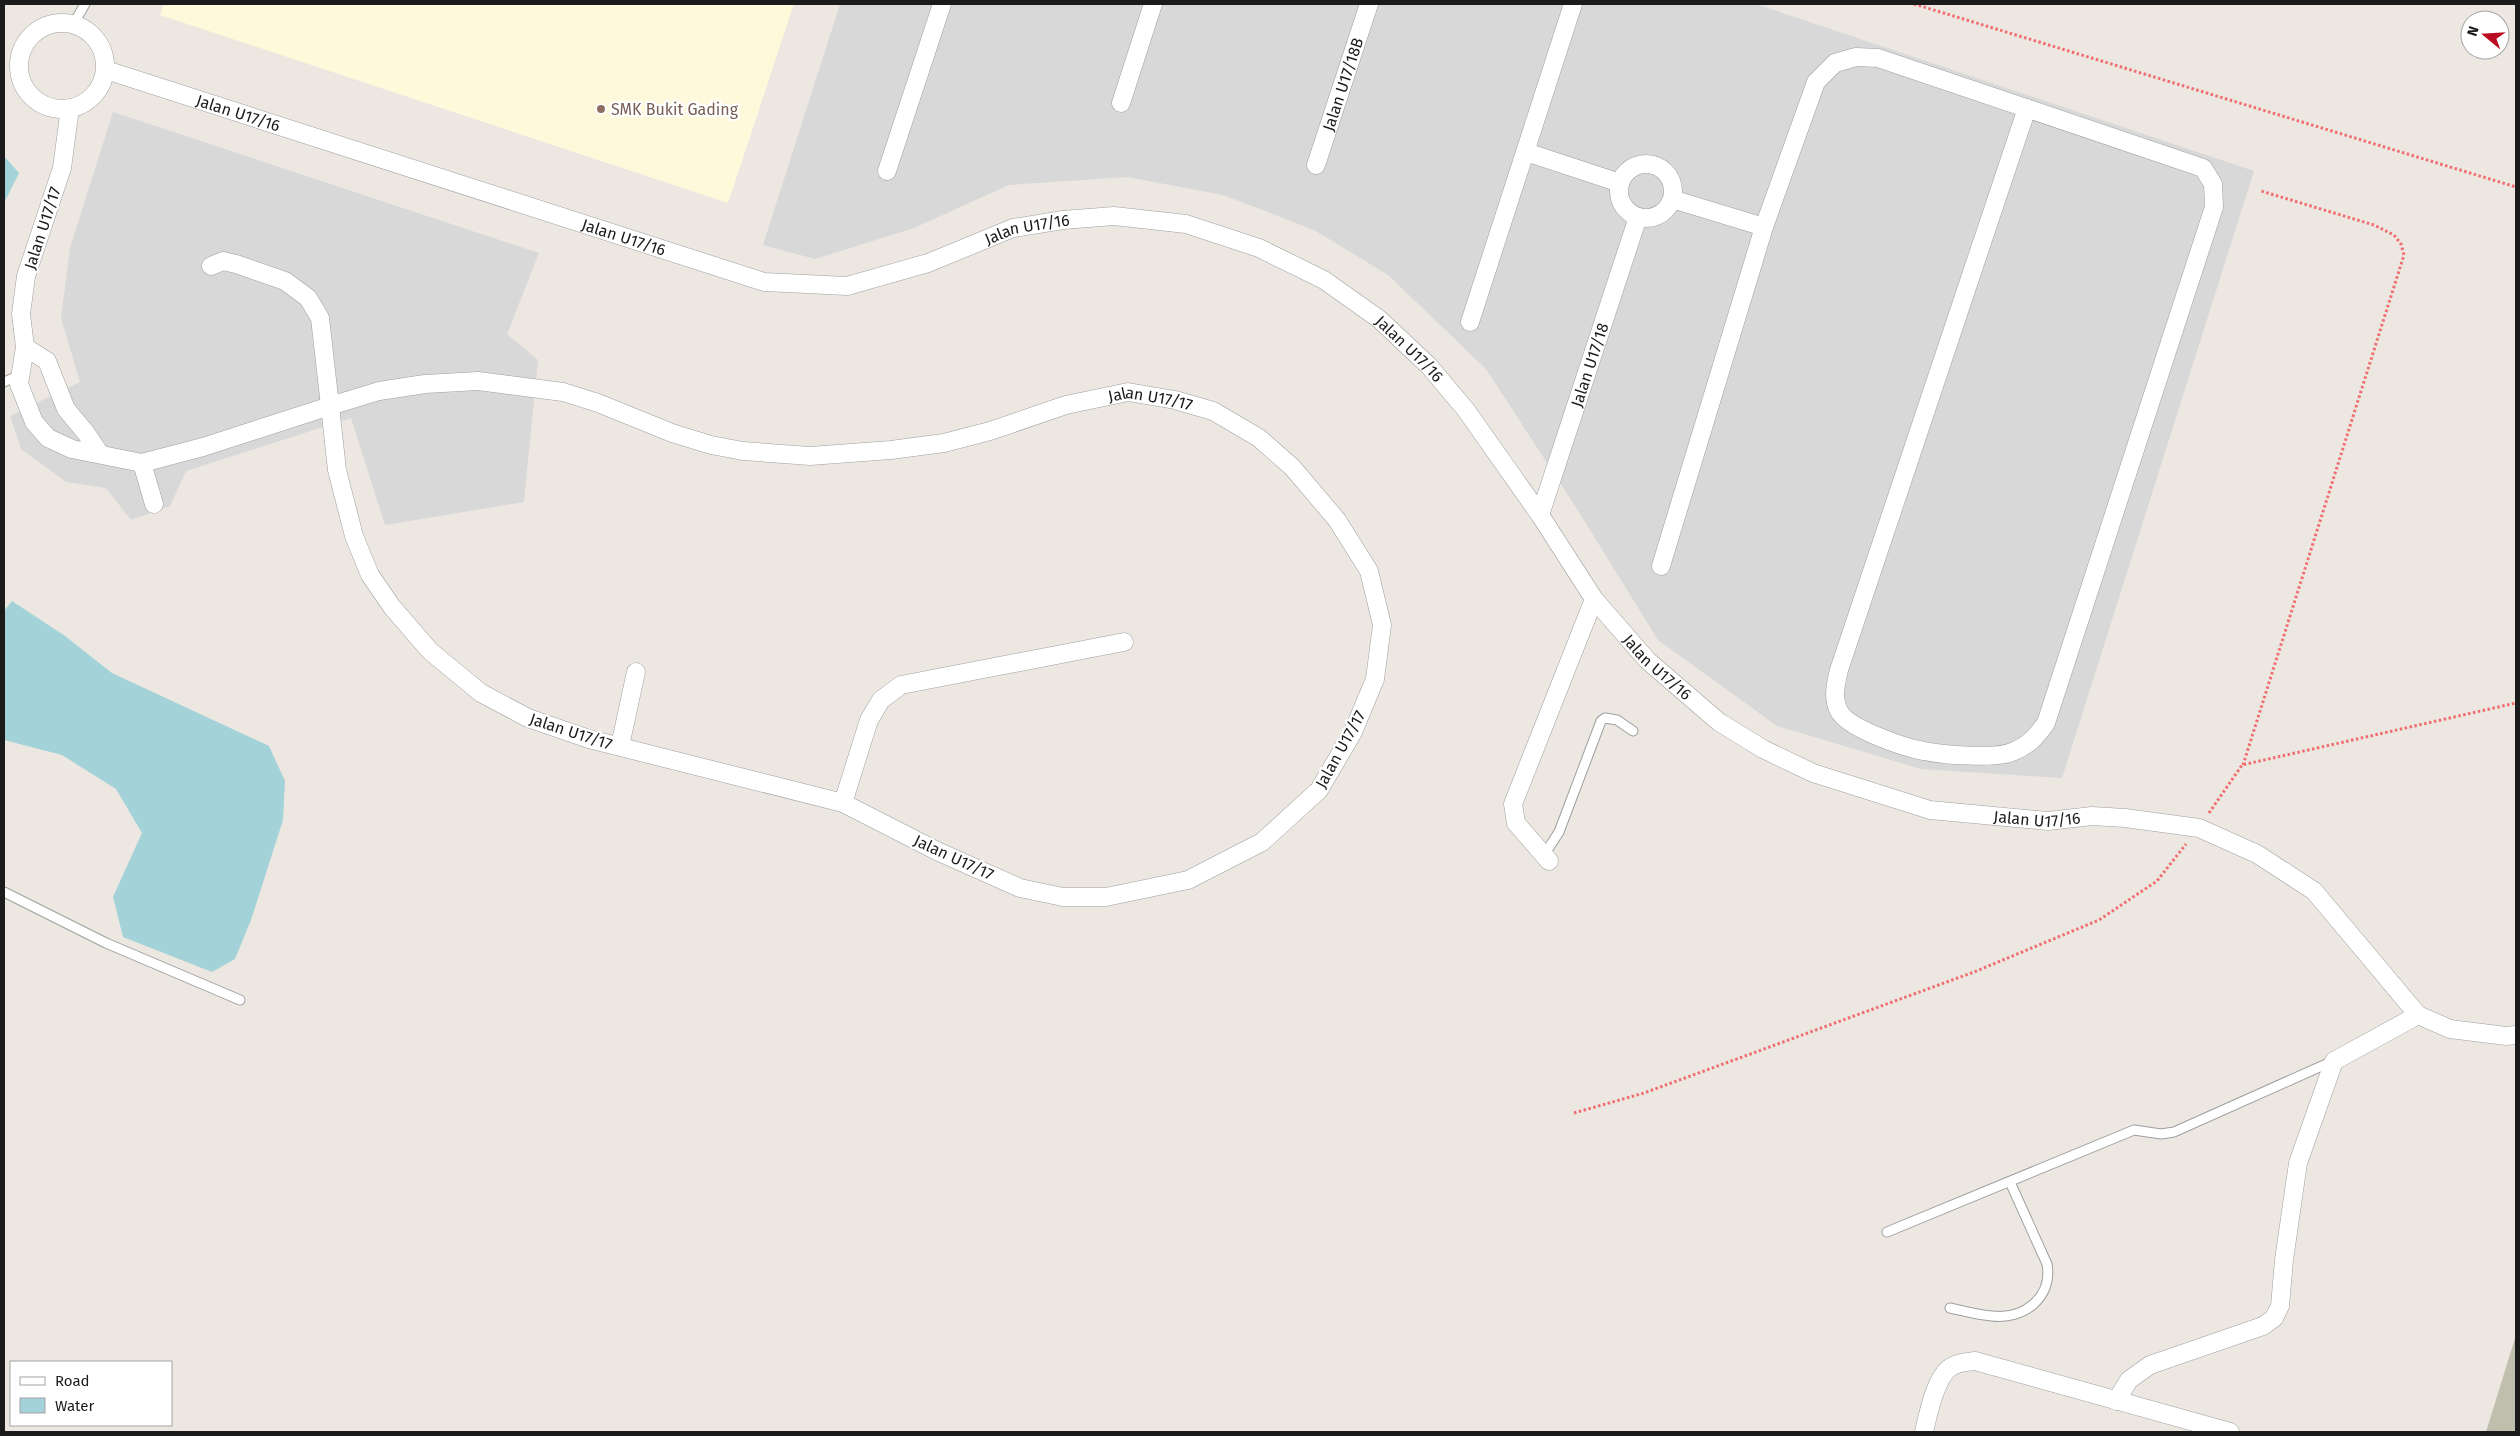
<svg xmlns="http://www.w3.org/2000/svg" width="2520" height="1436" viewBox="0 0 2520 1436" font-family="'Fira Sans',sans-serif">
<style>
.residential{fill:#d9d8d8}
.education{fill:#fdf9da}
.construction{fill:#c0bead}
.water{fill:#a3d2d8}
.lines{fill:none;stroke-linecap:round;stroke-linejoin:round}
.lane-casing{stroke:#9f9f9f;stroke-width:11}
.street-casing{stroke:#9f9f9f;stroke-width:19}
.path{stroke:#f16d6f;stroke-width:3;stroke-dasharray:2.5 2.5;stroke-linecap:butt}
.lane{stroke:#fff;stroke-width:9}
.street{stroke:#fff;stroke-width:18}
.education-dot{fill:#8d6e63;stroke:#fff;stroke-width:2}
.labels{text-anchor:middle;stroke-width:4.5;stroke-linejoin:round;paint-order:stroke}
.street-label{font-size:16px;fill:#1b1b1b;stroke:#fff}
.education-label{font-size:16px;fill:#785e54;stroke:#fff;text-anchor:start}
</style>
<rect width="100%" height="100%" fill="#ece7e1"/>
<!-- residential -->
<g class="residential">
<path d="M840 4H1756L2254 171 2062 778 1921 769 1777 726 1658 640 1577 509 1486 369 1388 275 1314 230 1223 195 1127 177 1009 185 914 228 815 259 763 245Z"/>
<path d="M113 112 539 253 507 334 538 360 524 502 385 525 351 418 186 471 170 506 131 520 106 488 66 482 21 449 10 416 80 382 61 318 70 248Z"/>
</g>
<!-- education -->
<path class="education" d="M164 4H794L728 203 160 15Z"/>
<!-- construction -->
<path class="construction" d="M2516 1335V1432H2486Z"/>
<!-- water -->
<g class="water">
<path d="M4 156 19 173 4 203Z"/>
<path d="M12 601 65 636 112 673 269 746 285 781 283 820 251 920 235 959 212 972 123 937 113 897 142 833 116 789 62 755 4 740V611Z"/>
</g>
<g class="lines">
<!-- lane casing -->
<g class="lane-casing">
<g id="lane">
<path d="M74 23 85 4"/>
<path d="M4 382 20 375"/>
<path d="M1544 855 1559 832 1601 721 1605 718 1617 720 1633 731"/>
<path d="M4 892 106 943 240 1000"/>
<path d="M1887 1232 2134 1130 2161 1134 2174 1132 2333 1061"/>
<path d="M1950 1308C1964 1311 1978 1315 1992 1316 2024 1320 2053 1297 2047 1264L2010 1182"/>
</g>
</g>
<!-- street casing -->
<g class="street-casing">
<g id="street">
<circle cx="62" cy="66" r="43"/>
<path id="s1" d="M106 70 764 282 847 286 928 263 1013 228 1063 220 1114 216 1186 224 1259 248 1324 280 1379 319 1429 366 1466 410 1540 515 1594 599 1647 660 1719 722 1763 749 1813 773 1930 810 2048 821 2092 816 2125 818 2199 828 2257 854 2314 891 2418 1015 2450 1029 2506 1036 2516 1035"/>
<path d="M1121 103 1153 4"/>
<path id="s2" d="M70 108 62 168 26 276 21 314 25 347 19 384 34 422 48 438 72 449 142 463 203 447 330 406 379 391 425 384 478 381 563 392 598 403 672 433 711 445 743 451 810 456 891 450 944 443 990 431 1066 405 1128 392 1175 400 1213 411 1259 438 1292 467 1337 520 1369 571 1382 625 1375 679 1353 732 1319 790 1262 842 1188 880 1106 897H1063L1020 888 937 851 843 803 589 739 528 718 481 693 430 651 392 607 370 575 354 536 337 470 330 406 320 318 308 298 285 281 236 264 223 261 211 266"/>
<path d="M1526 152 1620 183"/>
<circle cx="1646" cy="191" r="27"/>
<path id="s3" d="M1316 165 1369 4"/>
<path d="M887 171 942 4"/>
<path d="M1672 199 1764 227"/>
<path d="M1470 322 1573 4"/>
<path d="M25 347 47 361 66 409 86 433 100 454"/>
<path d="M142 463 154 504"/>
<path id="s4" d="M1540 515 1638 217"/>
<path d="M1661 566 1764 227 1816 82 1835 63 1856 57 1878 58 2203 168 2213 184 2214 207 2046 723C2036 737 2028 746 2012 752 1995 759 1943 755 1924 751 1905 748 1847 728 1839 711 1832 698 1836 683 1839 670L2027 108"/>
<path d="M620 746 636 672"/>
<path d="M843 803 869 720 881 700 901 685 1124 642"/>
<path d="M1549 861 1516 823 1513 804 1594 599"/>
<path d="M2116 1401 2129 1380 2150 1365 2263 1326 2274 1318 2280 1306 2284 1260 2298 1163 2334 1061 2418 1015"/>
<path d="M1924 1432C1928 1415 1936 1371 1955 1365 1961 1362 1968 1362 1975 1361L2230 1432"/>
</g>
</g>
<!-- path -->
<g class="path">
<path d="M1914 4 2516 187"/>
<path d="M2243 765 2404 255 2401 244 2394 235 2374 225 2261 191"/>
<path d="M2209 813 2242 765 2516 703"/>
<path d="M1574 1113 1644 1093 1974 972 2099 920 2157 881 2186 844"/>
</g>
<!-- lane -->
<use href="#lane" class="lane"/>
<!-- street -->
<use href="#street" class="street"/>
</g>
<!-- markers -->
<circle class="education-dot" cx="601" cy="109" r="5"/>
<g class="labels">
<!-- street labels -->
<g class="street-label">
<text dy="6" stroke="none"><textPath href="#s3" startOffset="85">Jalan U17/18B</textPath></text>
<text dy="6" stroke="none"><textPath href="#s1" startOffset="139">Jalan U17/16</textPath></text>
<text transform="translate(42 228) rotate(-72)" y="6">Jalan U17/17</text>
<text dy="6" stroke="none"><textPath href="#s1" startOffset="964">Jalan U17/16</textPath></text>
<text dy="6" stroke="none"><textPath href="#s1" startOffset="544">Jalan U17/16</textPath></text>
<text dy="6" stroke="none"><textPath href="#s1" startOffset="1384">Jalan U17/16</textPath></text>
<text dy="6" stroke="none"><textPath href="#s4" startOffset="158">Jalan U17/18</textPath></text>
<text dy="6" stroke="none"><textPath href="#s2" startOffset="1482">Jalan U17/17</textPath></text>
<text dy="6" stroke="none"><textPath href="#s1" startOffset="1789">Jalan U17/16</textPath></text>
<text transform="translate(571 731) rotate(18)" y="6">Jalan U17/17</text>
<text transform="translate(1340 749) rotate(-61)" y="6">Jalan U17/17</text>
<text dy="6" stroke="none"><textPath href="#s1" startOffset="2209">Jalan U17/16</textPath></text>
<text transform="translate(954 857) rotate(25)" y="6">Jalan U17/17</text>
</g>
<!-- education labels -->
<g class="education-label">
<text x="611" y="115">SMK Bukit Gading</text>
</g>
</g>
<!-- border -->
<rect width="2520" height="1436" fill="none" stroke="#1b1b1b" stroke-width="10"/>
<!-- legend -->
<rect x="10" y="1361" width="162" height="65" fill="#ffffff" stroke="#a4a4a4"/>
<rect x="20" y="1377" width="25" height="8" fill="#ffffff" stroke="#a4a4a4"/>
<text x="55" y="1386" font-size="15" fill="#1b1b1b">Road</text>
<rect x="20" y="1398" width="25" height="15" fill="#a3d2d8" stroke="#a4a4a4"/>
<text x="55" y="1411" font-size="15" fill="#1b1b1b">Water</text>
<!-- north arrow -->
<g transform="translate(2485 35) rotate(288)"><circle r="24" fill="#ffffff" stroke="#a4a4a4"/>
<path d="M0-4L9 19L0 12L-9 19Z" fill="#bb0b20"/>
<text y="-8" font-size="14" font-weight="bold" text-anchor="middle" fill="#1b1b1b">N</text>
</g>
</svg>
